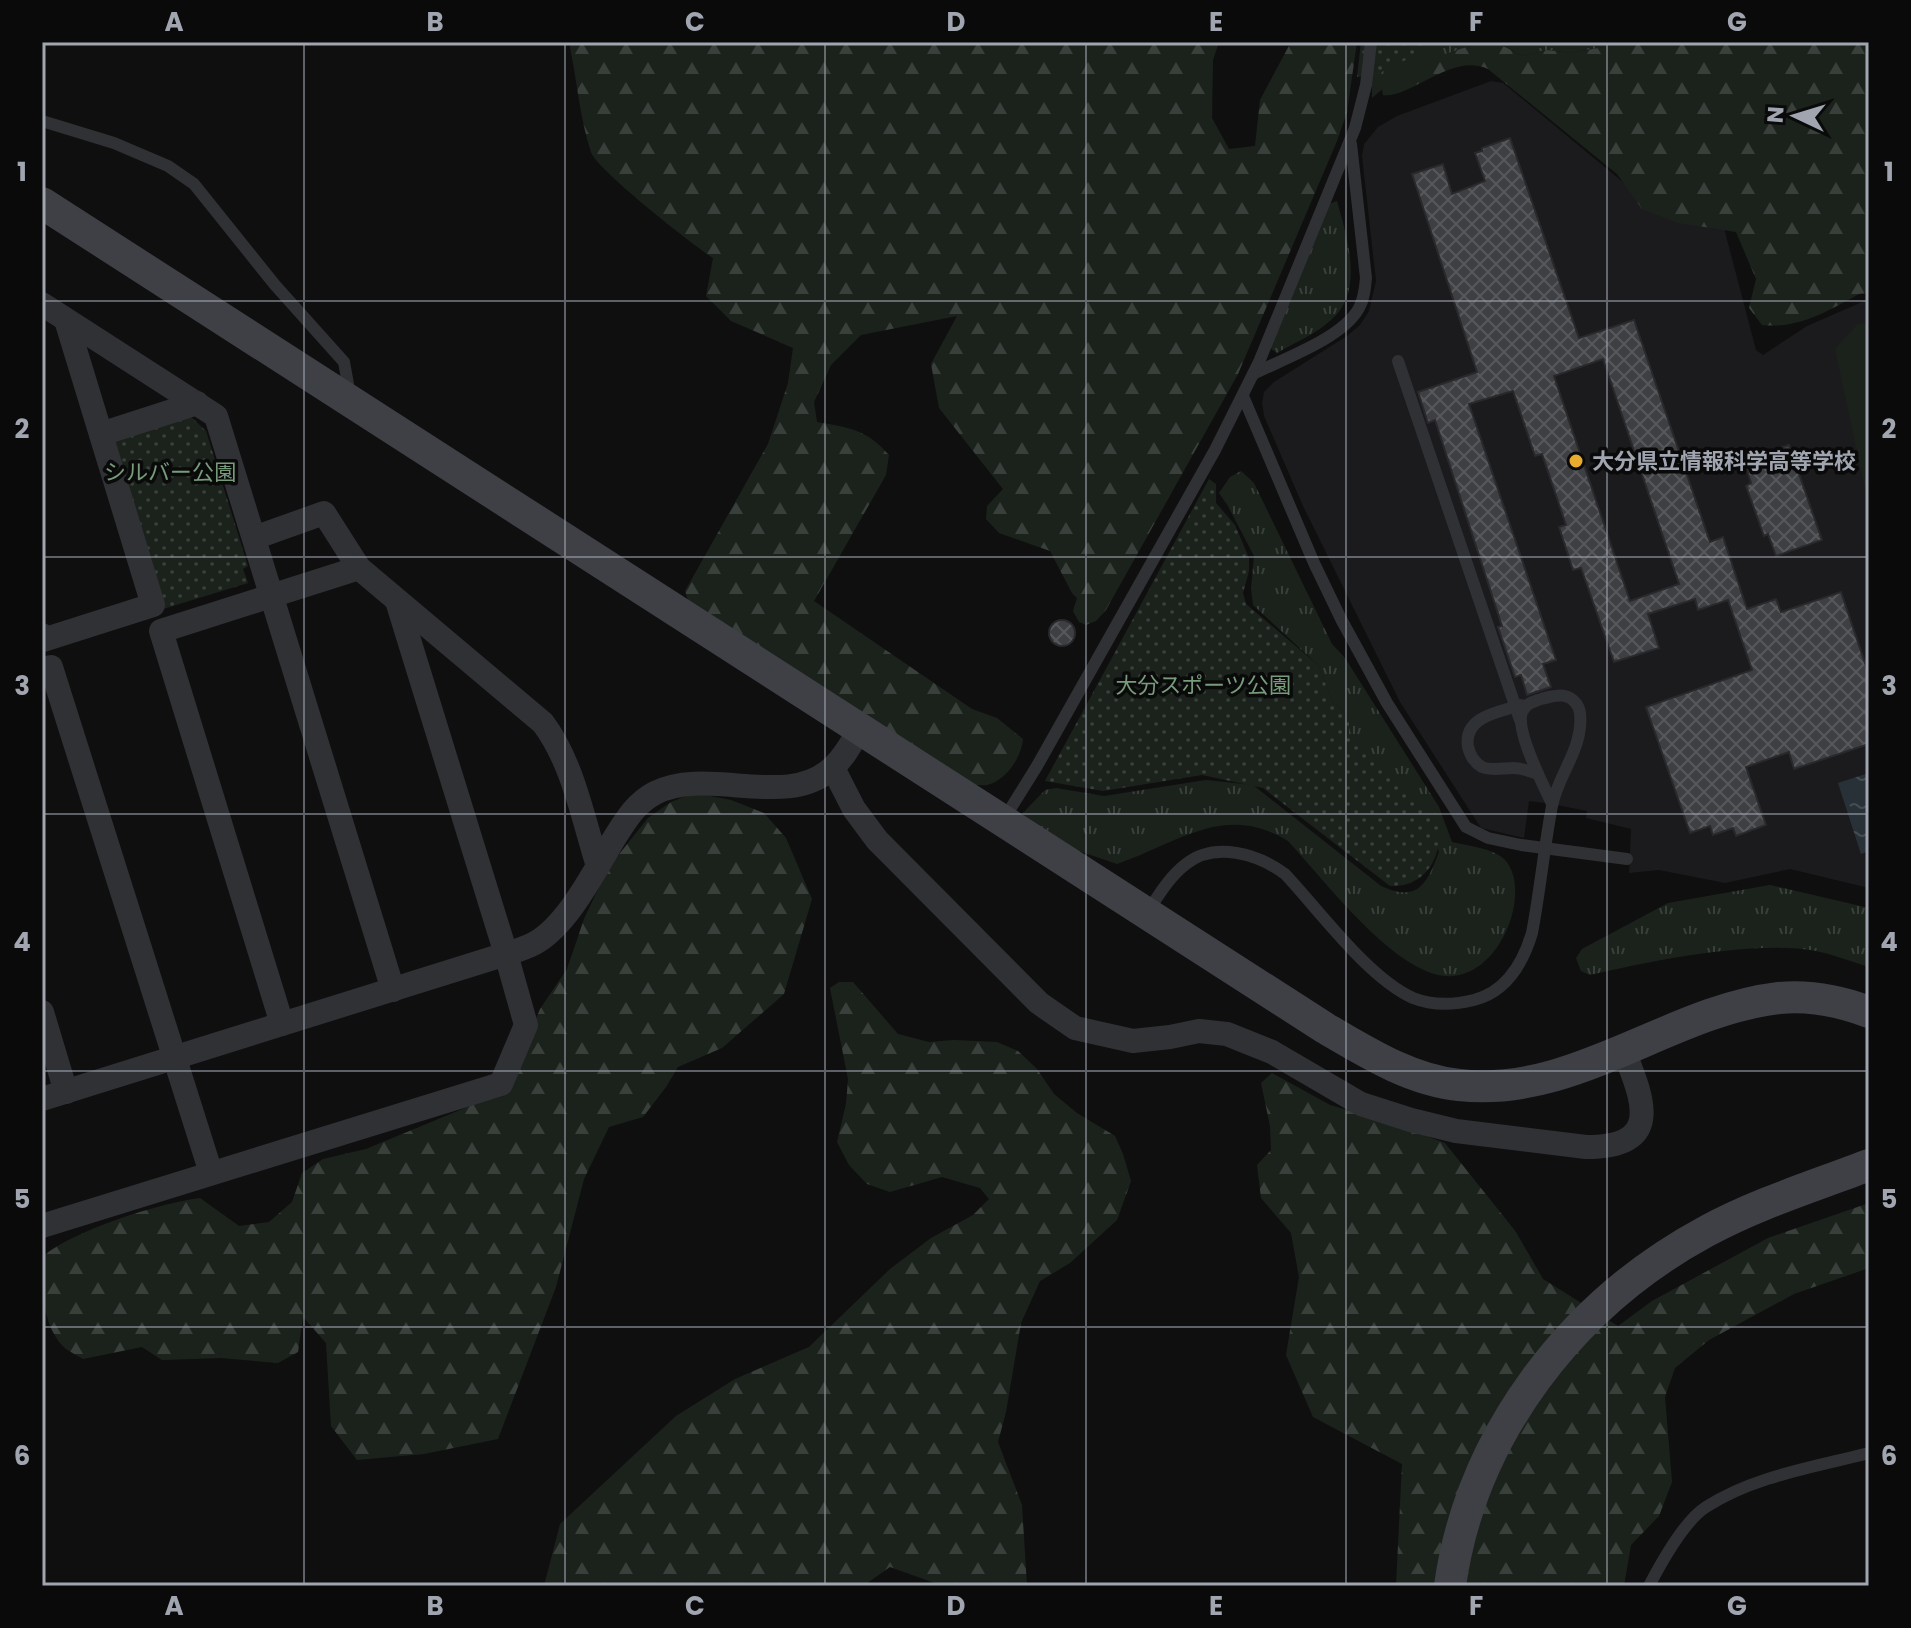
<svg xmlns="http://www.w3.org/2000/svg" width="1911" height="1628" viewBox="0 0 1911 1628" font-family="Poppins,'Noto Sans JP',sans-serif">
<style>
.built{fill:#1b1b1d}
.grass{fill:url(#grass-tufts)}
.forest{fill:url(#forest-firs)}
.park{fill:url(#park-dots)}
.garden{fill:#1b221c}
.water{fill:url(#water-ripples)}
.building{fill:url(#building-cross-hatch);stroke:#29292c;stroke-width:2;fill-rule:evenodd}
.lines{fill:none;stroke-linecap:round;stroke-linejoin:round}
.lane{stroke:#303135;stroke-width:12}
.street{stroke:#303135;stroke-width:24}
.secondary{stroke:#3e4045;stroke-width:32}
.grid{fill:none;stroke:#a0a5b0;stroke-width:2;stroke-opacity:0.55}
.poi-dot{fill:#e8ac2f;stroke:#0a0a0b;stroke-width:3}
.labels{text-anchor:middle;stroke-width:7;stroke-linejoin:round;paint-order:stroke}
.poi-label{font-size:22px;font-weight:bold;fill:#a0a5b0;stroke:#0a0a0b;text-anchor:start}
.park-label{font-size:22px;fill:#789b7b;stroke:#0a0a0b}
.neatline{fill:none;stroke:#a0a5b0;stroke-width:3}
.grid-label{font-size:26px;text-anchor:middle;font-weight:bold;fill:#a0a5b0}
</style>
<defs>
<pattern id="grass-tufts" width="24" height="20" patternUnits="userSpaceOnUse" patternTransform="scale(2)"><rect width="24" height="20" fill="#1b221c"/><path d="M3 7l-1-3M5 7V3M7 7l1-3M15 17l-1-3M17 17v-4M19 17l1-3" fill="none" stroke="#393f3a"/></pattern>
<pattern id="forest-firs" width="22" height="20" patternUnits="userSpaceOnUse" patternTransform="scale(2)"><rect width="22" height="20" fill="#1b221c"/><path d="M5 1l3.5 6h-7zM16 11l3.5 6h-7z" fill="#393f3a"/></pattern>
<pattern id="park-dots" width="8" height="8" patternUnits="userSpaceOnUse" patternTransform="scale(2)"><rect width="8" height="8" fill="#1b221c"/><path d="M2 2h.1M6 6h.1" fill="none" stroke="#393f3a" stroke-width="1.8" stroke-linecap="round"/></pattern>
<pattern id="water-ripples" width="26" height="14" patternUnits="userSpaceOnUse" patternTransform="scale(2)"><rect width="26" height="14" fill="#293138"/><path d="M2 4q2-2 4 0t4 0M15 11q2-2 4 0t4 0" fill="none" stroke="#454c52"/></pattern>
<pattern id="building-cross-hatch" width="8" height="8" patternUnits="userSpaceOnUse" patternTransform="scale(2)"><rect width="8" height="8" fill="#3e3f43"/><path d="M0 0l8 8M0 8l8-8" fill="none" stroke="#57585c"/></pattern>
</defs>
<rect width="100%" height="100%" fill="#0f0f10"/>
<!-- built -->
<path class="built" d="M1491 81 1503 83 1659 212 1724 228 1756 350 1763 355 1807 326 1869 299V888L1790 869 1725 883 1659 870 1629 873 1631 829 1586 818 1587 811 1552 804 1529 801 1524 838 1481 828 1400 702 1303 506 1264 416 1262 403 1264 392 1274 382 1347 336 1360 325 1369 311 1376 281 1362 156 1364 144 1378 127 1397 116Z"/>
<!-- grass -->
<g class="grass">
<path d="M1379 42H1482C1441 55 1404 69 1372 98V77Z"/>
<path d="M1497 42H1632L1570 53 1547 50 1522 56Z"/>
<path d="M1337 201C1347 238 1365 291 1331 320 1316 334 1294 343 1277 353L1270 348 1329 204Z"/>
<path d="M1241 471 1254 483 1332 644 1345 658 1439 807 1452 842C1468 846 1492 848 1504 859 1537 892 1493 1001 1426 971 1377 950 1325 881 1288 841 1225 802 1178 843 1117 864L1076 850 1025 822 1023 813 1045 790 1056 788 1104 796 1206 780 1253 785 1381 886C1418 903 1427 884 1439 852L1417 806 1347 739 1349 718 1333 702 1318 665 1253 605 1251 589 1254 556 1228 506 1219 493 1230 477Z"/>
<path d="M1770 885 1869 908V967C1850 961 1829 953 1810 950 1748 941 1651 961 1590 975L1581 971 1576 958 1582 949 1668 903Z"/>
</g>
<!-- forest -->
<g class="forest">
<path d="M571 42H1219L1213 60 1212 118 1229 149 1255 146 1260 100 1291 42H1357L1347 112 1337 141 1238 374 1106 610 1096 621 1086 625 1079 622 1073 611 1077 598 1072 593 1050 551 999 533 986 519 987 506 1003 489 939 408 931 364 957 316 861 335 831 365 814 402 817 422C850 428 866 429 889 455L886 475 814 601 972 709 997 718 1023 739C1022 756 1006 781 987 785 981 786 973 784 966 784L691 609 685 591 768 444 788 383 793 348 731 321 706 296 713 258C693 245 597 170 591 152 580 119 577 81 570 47Z"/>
<path d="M1482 42H1496L1522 56 1547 50 1570 53 1632 42H1869V293L1859 294C1828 311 1799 329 1762 325L1749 308 1756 279 1736 232 1679 223 1642 209 1617 174 1488 69C1452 52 1410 99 1383 95L1382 89C1409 64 1448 53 1482 42Z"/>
<path d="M694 793 731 800 764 813 786 838 812 899 784 994 722 1048 678 1067 666 1087 643 1117 609 1127 584 1179 556 1287 498 1439 424 1454 357 1460 331 1426 326 1343 303 1317 298 1352 278 1363 221 1358 162 1360 142 1347 83 1359C77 1355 67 1351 62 1345 42 1324 40 1282 44 1255 79 1229 156 1204 200 1198L239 1226 269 1222 292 1202 302 1173 323 1159 366 1149 477 1103 504 1096 540 1009 567 969 584 919 608 868 648 818 671 802Z"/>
<path d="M839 982H853L898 1034 929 1042 954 1040 997 1042 1018 1051 1037 1069 1054 1094 1077 1113 1115 1136 1123 1154 1131 1181 1117 1220 1070 1263 1040 1281 1021 1323 1006 1412 998 1442 1022 1505 1027 1586H943L890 1567 863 1586H544L560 1524 676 1416 735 1379 809 1347 890 1269 931 1238 973 1215 989 1199 980 1188 942 1177 890 1192 867 1184 849 1165 837 1142 846 1104 848 1079 830 988Z"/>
<path d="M1272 1073 1330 1105 1389 1122 1445 1143 1516 1232 1543 1279 1618 1326 1652 1301 1768 1238 1869 1203V1268L1794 1294 1709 1340 1675 1368 1665 1397 1672 1482 1659 1516 1631 1545 1624 1586H1396L1402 1464 1313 1417 1286 1355 1299 1277 1291 1233 1261 1198 1257 1165 1271 1150 1270 1126 1261 1083Z"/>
</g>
<!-- park -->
<g class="park">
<path d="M1361 42H1441L1378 74 1357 77Z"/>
<path d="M187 413 206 431 248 566 243 569 248 583 163 609 110 437Z"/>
<path d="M1209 479 1216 484V503L1235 525 1249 558V571L1243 593 1246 604 1318 665 1333 702 1349 718V736L1436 814C1447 848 1430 888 1390 886L1263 788 1202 775 1103 791 1045 781Z"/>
</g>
<!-- garden -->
<path class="garden" d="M1869 323V507L1835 349 1858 324Z"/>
<!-- water -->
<path class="water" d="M1869 773V851L1861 854 1838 783Z"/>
<!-- building -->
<g class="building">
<path d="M1510 138 1579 338 1634 320 1710 542 1723 537 1747 609 1776 599 1781 612 1841 592 1869 675V744L1794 769 1789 752 1746 767 1766 825 1736 836 1733 828 1713 835 1710 826 1690 833 1646 707 1752 670 1728 600 1698 610 1695 599 1648 614 1659 648 1614 662 1581 568 1573 570 1559 527 1566 525 1542 454 1535 456 1513 391 1469 404 1556 660 1543 664 1551 687 1527 695 1521 675 1515 677 1498 627 1502 626 1435 420 1428 423 1418 392 1477 372 1412 174 1443 164 1452 194 1485 181 1475 153 1482 151V148ZM1603 359 1679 584 1630 601 1554 376Z"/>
<path d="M1789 445 1822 540 1776 556 1768 534 1764 536 1746 486 1751 483 1744 460Z"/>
<circle cx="1062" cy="633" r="13"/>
</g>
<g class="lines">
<!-- lane -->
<g class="lane">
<path d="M42 121 114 143 168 166 194 184 275 285 344 362 348 384 344 393"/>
<path d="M1398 361 1520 720"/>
<path d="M1253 374C1283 359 1343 338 1359 308 1364 299 1365 289 1366 278L1351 144"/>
<path d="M1243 396 1314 563 1341 619 1387 703 1466 827 1488 838 1521 845 1627 859"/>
<path d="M1521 705C1500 712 1463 716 1468 747 1470 755 1475 763 1482 767 1492 771 1503 768 1513 768 1522 768 1530 771 1538 774"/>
<path d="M1004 819 1037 766 1215 450 1259 362 1355 128 1366 85 1371 42"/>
<path d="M1147 913C1158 896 1169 877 1186 864 1215 841 1258 854 1285 874 1319 910 1368 978 1413 998 1433 1006 1454 1005 1474 1000 1506 992 1523 963 1532 933 1540 891 1544 848 1552 806 1558 774 1584 748 1580 713 1579 705 1573 698 1565 696 1558 694 1549 697 1541 699 1533 702 1526 703 1522 712 1515 731 1544 786 1552 804"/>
<path d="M1649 1586C1661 1563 1684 1521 1706 1507 1754 1476 1815 1467 1869 1453"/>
</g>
<!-- street -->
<g class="street">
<path d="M42 304 216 416 393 990"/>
<path d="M101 434 197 403"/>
<path d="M254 538 324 513 359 568 543 723C573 763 583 819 598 866"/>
<path d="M42 635 43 640 153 605 66 320"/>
<path d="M42 670 51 667 211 1173"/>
<path d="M833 768 854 809 877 840 1039 1003 1075 1028 1133 1041 1170 1037 1199 1031 1227 1034 1272 1052 1361 1104 1411 1120 1456 1131 1586 1147C1664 1147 1643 1100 1624 1051"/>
<path d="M42 1012 66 1092"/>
<path d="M282 1024 161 631 359 568"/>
<path d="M42 1099 506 954C516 951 526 948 535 943 567 925 593 874 612 842 624 823 634 804 655 793 708 766 787 810 832 768 844 758 852 742 860 729"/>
<path d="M42 1226 501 1084 526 1025 506 954 397 601"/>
</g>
<!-- secondary -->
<g class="secondary">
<path d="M42 203 1325 1028C1366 1052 1410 1080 1459 1085 1575 1098 1668 1011 1779 998 1810 995 1840 1001 1869 1012"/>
<path d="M1450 1586C1471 1435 1572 1304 1705 1232 1756 1204 1814 1186 1869 1165"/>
</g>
</g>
<!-- grid -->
<path class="grid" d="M304 42V1586M565 42V1586M825 42V1586M1086 42V1586M1346 42V1586M1607 42V1586M42 301H1869M42 557H1869M42 814H1869M42 1071H1869M42 1327H1869"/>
<!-- markers -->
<circle class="poi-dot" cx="1576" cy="461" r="8"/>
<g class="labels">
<!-- poi labels -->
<g class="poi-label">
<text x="1592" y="469">大分県立情報科学高等学校</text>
</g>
<!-- park labels -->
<g class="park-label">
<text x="170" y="480">シルバー公園</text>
<text x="1203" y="693">大分スポーツ公園</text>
</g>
</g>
<!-- border -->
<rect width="1911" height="1628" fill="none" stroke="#0a0a0b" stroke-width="88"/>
<!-- north arrow -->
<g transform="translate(1795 116) rotate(274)" stroke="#0a0a0b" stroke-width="6" paint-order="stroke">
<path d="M0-6L14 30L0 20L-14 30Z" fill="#a0a5b0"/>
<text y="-12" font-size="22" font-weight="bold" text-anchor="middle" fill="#a0a5b0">N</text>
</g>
<rect x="44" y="44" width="1823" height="1540" class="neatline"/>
<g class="grid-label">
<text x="174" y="31">A</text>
<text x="435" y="31">B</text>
<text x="695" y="31">C</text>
<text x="956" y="31">D</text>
<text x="1216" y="31">E</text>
<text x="1476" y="31">F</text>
<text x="1737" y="31">G</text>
<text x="22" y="181">1</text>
<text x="1889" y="181">1</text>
<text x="22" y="438">2</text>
<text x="1889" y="438">2</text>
<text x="22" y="695">3</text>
<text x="1889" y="695">3</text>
<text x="22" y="951">4</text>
<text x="1889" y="951">4</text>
<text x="22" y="1208">5</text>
<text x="1889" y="1208">5</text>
<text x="22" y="1465">6</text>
<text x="1889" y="1465">6</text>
<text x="174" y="1615">A</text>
<text x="435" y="1615">B</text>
<text x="695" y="1615">C</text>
<text x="956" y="1615">D</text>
<text x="1216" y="1615">E</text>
<text x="1476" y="1615">F</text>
<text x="1737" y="1615">G</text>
</g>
</svg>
